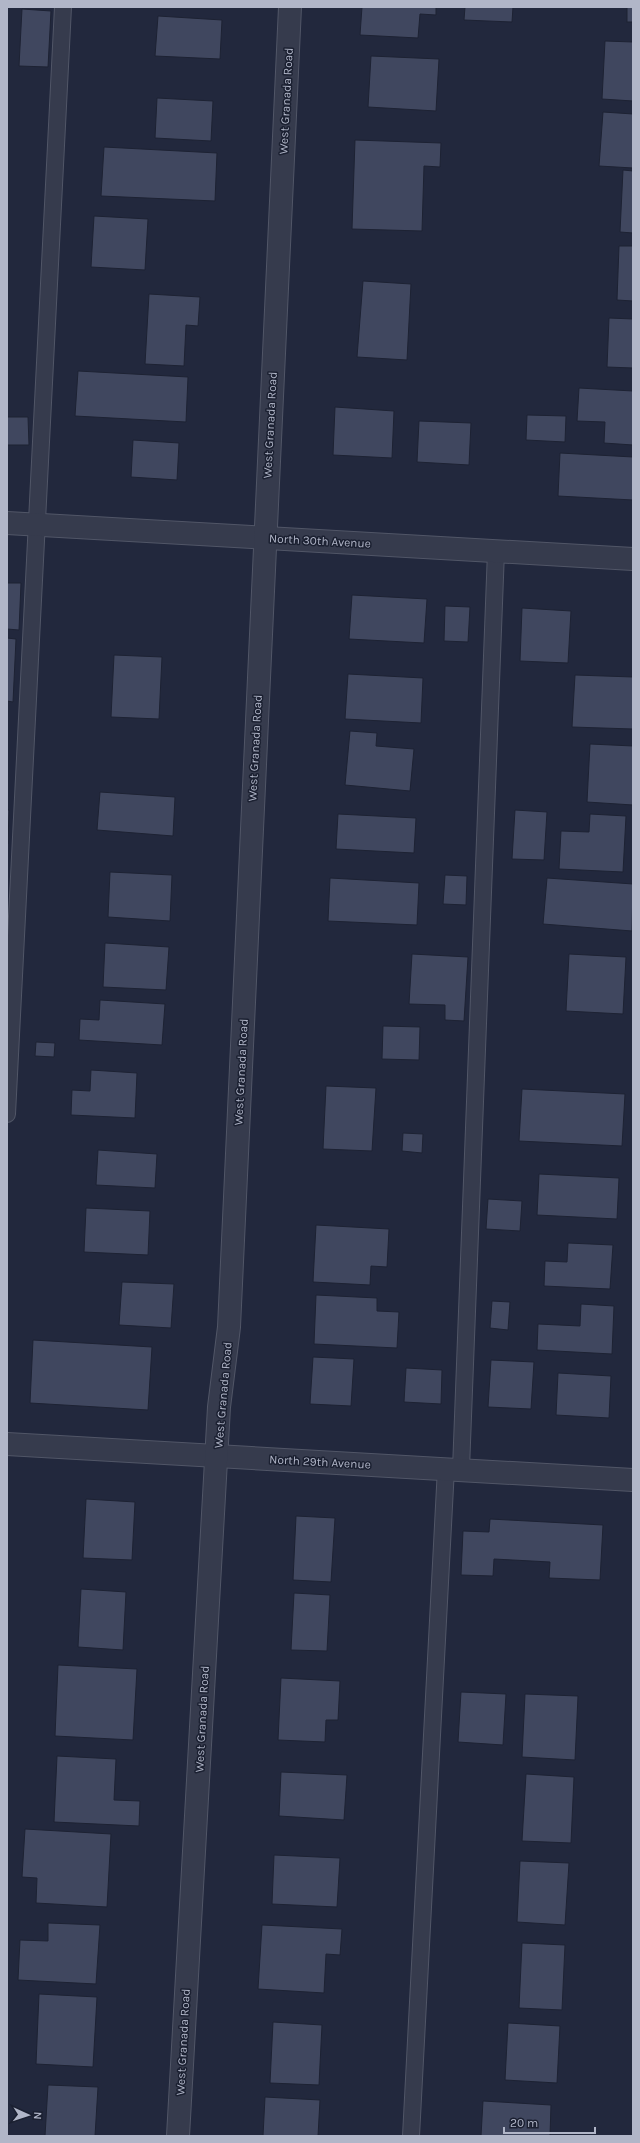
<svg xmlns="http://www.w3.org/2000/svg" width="640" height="2143" viewBox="0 0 640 2143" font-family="Karla,sans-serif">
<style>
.building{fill:#40475f;stroke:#1d2233}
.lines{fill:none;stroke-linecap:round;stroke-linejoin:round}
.lane-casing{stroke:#515667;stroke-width:18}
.street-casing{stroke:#515667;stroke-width:24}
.lane{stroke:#363b4d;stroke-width:16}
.street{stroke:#363b4d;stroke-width:22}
.labels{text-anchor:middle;stroke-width:3;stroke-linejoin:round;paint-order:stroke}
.street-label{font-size:12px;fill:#b1b6c8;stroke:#1b2031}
</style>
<rect width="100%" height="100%" fill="#22283d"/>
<!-- building -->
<g class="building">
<path d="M362 7H436V15L420 14 418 38 360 35Z"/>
<path d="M465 7H513L512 22 464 20Z"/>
<rect x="627" y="7" width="6" height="15"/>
<path d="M22 9 51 11 48 67 19 66Z"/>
<path d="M158 16 222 20 220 59 155 56Z"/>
<path d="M605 41 633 42V101L602 99Z"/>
<path d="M371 56 439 59 436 111 368 107Z"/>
<path d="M157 98 213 101 211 141 155 138Z"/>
<path d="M603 112 633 114V168L599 166Z"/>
<path d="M355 140 441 143 440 167 424 166 422 231 352 229Z"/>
<path d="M104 147 217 153 215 201 101 196Z"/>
<path d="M623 170 633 171V233L620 232Z"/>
<path d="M94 216 148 219 145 270 91 267Z"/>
<path d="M619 246H633V301L617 300Z"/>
<path d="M363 281 411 284 407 360 357 357Z"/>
<path d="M149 294 200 297 198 326 186 325 184 366 145 364Z"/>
<path d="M609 318 633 319V368L607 367Z"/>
<path d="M78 371 188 377 186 422 75 416Z"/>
<path d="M579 388 633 391V445L604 443 605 422 577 421Z"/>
<path d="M335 407 394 411 392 458 333 455Z"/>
<path d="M527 415 566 416 565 442 526 440Z"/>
<path d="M7 417H28L29 445H7Z"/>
<path d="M419 421 471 423 469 465 417 462Z"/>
<path d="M133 440 179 443 177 480 131 477Z"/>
<path d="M560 453 633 457V500L558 496Z"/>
<path d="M7 583H21L19 630 7 629Z"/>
<path d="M352 595 427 599 424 643 349 639Z"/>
<path d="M445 606 470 607 468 642 444 641Z"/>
<path d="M522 608 571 611 568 663 520 661Z"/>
<path d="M7 638 16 639 13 702 7 701Z"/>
<path d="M114 655 162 657 159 719 111 717Z"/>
<path d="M348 674 423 678 421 723 345 719Z"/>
<path d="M575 675 633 677V729L572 727Z"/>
<path d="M350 731 377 733 376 746 414 749 410 791 345 785Z"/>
<path d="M590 744 633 746V805L587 802Z"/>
<path d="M100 792 175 797 173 836 97 830Z"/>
<path d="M7 810H9L8 844H7Z"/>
<path d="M515 810 547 812 544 860 512 859Z"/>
<path d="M338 814 416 818 414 853 336 849Z"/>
<path d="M590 814 626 816 623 872 559 869 561 831 589 832Z"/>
<path d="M110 872 172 875 170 921 108 917Z"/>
<path d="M445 875 467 876 466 905 443 904Z"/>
<path d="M330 878 419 883 417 925 328 921Z"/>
<path d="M547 878 633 884 632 931 543 924Z"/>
<path d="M105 943 169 947 166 990 103 987Z"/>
<path d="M412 954 468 957 464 1021 445 1020V1005L409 1004Z"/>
<path d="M569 954 626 957 623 1014 566 1011Z"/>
<path d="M100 1000 165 1004 162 1045 79 1040 80 1019 99 1020Z"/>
<path d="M383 1026 420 1027 419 1060 382 1059Z"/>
<path d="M36 1042 55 1043 54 1057 35 1056Z"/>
<path d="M91 1070 137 1073 135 1118 71 1115 72 1090 90 1091Z"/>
<path d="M326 1086 376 1088 372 1151 323 1149Z"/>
<path d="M522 1089 625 1094 622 1146 519 1141Z"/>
<path d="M403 1133 423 1134 422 1153 402 1151Z"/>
<path d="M98 1150 157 1154 155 1188 96 1185Z"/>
<path d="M539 1174 619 1178 617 1219 537 1215Z"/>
<path d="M488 1199 522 1201 520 1231 486 1229Z"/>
<path d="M86 1208 150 1211 148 1255 84 1252Z"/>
<path d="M316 1225 389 1229 387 1267 371 1266 370 1285 313 1282Z"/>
<path d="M568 1243 613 1245 610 1289 544 1286 545 1261 567 1262Z"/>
<path d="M122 1282 174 1284 171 1328 119 1325Z"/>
<path d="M316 1295 377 1298V1311L399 1312 397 1348 314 1344Z"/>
<path d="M492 1301 510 1302 508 1330 490 1328Z"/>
<path d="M581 1304 614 1306 612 1354 537 1350 538 1324 580 1326Z"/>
<path d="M33 1340 152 1347 148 1410 30 1403Z"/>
<path d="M313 1357 354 1359 351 1406 310 1404Z"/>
<path d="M491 1360 534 1362 531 1409 488 1407Z"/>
<path d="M406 1368 442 1370 441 1404 404 1402Z"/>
<path d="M558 1373 611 1376 609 1418 556 1415Z"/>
<path d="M86 1499 135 1502 132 1560 83 1558Z"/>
<path d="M296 1516 335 1518 331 1582 293 1580Z"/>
<path d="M490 1519 603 1525 600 1580 549 1578 550 1562 494 1559 493 1576 461 1575 463 1531 489 1532Z"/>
<path d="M81 1589 126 1592 123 1650 78 1647Z"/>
<path d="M294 1593 330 1595 327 1651 291 1650Z"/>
<path d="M58 1665 137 1669 133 1740 55 1736Z"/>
<path d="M281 1678 340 1681 338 1720H326L325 1742 278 1740Z"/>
<path d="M461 1692 506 1694 503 1745 458 1742Z"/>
<path d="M525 1694 578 1696 575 1760 522 1757Z"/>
<path d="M57 1756 116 1759 114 1800 140 1801 139 1826 54 1822Z"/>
<path d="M281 1772 347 1775 344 1820 279 1816Z"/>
<path d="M526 1774 574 1777 571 1843 522 1841Z"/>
<path d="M25 1829 111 1834 107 1907 36 1903 37 1878 22 1877Z"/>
<path d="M274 1855 340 1858 337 1907 272 1904Z"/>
<path d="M520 1861 569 1863 565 1925 517 1922Z"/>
<path d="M48 1923 100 1925 96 1984 18 1980 20 1940 48 1941Z"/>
<path d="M262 1925 342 1929 340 1955 326 1954 324 1993 258 1989Z"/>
<path d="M522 1943 565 1945 562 2010 519 2008Z"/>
<path d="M39 1994 97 1997 93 2067 36 2064Z"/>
<path d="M273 2022 322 2025 319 2085 270 2083Z"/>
<path d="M508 2023 560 2026 557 2083 505 2080Z"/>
<path d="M48 2085 98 2087 95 2136H45Z"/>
<path d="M265 2097 320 2100 318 2136H263Z"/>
<path d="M483 2101 551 2105 550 2136H481Z"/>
</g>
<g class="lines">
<!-- lane casing -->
<g class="lane-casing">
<g id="lane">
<path d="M7 1114 63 7"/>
<path d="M461 1469 496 551"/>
<path d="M411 2136 446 1468"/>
</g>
</g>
<!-- street casing -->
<g class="street-casing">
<g id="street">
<path d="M7 523 633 559"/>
<path d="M7 1444 633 1480"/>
<path d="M178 2136 219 1407 229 1327 290 7"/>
</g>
</g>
<!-- lane -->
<use href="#lane" class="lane"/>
<!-- street -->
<use href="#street" class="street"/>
</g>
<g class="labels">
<!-- street labels -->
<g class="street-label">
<text transform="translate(286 101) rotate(-87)" y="4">West Granada Road</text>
<text transform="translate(270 425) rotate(-87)" y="4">West Granada Road</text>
<text transform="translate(320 541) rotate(3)" y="4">North 30th Avenue</text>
<text transform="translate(255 748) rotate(-87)" y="4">West Granada Road</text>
<text transform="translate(241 1072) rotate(-87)" y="4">West Granada Road</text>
<text transform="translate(223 1395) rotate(-85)" y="4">West Granada Road</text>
<text transform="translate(320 1462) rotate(3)" y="4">North 29th Avenue</text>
<text transform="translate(202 1719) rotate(-87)" y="4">West Granada Road</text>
<text transform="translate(183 2042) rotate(-87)" y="4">West Granada Road</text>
</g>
</g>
<!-- border -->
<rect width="640" height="2143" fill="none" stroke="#b1b6c8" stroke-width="16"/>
<!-- north arrow -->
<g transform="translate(28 2115) rotate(93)" stroke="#1b2031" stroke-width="3" paint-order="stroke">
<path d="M0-3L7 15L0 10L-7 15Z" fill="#b1b6c8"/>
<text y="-6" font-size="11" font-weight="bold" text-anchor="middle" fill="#b1b6c8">N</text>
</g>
<!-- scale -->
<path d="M504 2127v6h91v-6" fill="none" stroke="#b1b6c8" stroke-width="2"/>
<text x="510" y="2127" font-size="12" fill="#b1b6c8" stroke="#1b2031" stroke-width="3" paint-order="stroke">20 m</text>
</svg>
